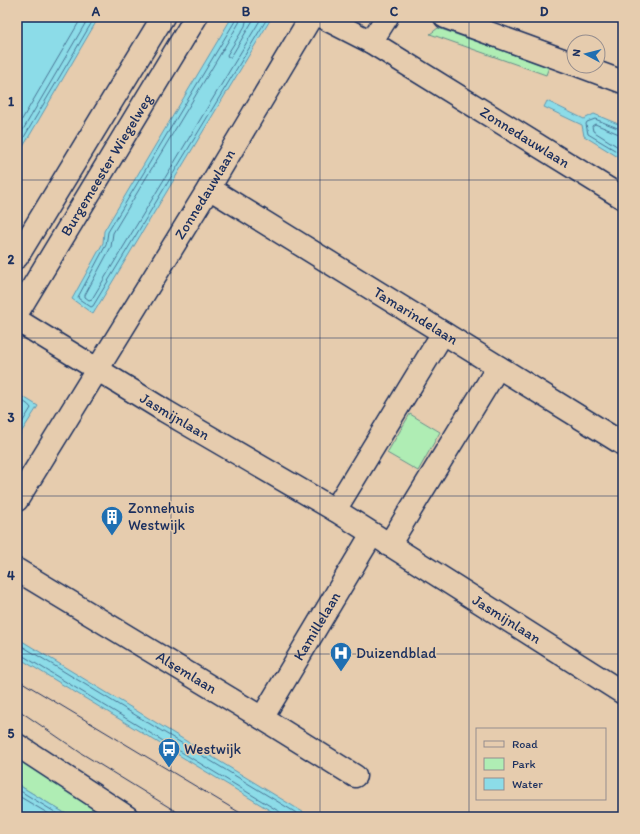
<svg xmlns="http://www.w3.org/2000/svg" width="640" height="834" viewBox="0 0 640 834" font-family="Itim,sans-serif">
<style>
.green{fill:#afedb4;stroke:#658e89}
.water{fill:#8cdce8;stroke:#5f97b1}
.lines{fill:none;stroke-linecap:round;stroke-linejoin:round}
.shore{stroke:#487495;stroke-width:1}
.minor-casing{stroke:#1b2f5e;stroke-width:25}
.minor{stroke:#e6ccae;stroke-width:22}
.tram{stroke:#1b2f5e;stroke-width:1}
.grid{fill:none;stroke:#1b2f5e;stroke-width:1;stroke-opacity:0.55}
.labels{text-anchor:middle;stroke-width:3;stroke-linejoin:round;paint-order:stroke}
.street-label{font-size:15px;fill:#1b2f5e;stroke:#e6ccae}
.poi-label{font-size:15px;fill:#1b2f5e;stroke:#e6ccae;text-anchor:start}
.neatline{fill:none;stroke:#1b2f5e;stroke-width:1.5}
.grid-label{font-size:13px;text-anchor:middle;font-weight:bold;fill:#1b2f5e}
</style>
<rect width="100%" height="100%" fill="#e6ccae"/>
<filter id="ink" filterUnits="userSpaceOnUse"><feTurbulence type="fractalNoise" baseFrequency=".025" numOctaves="2"/><feDisplacementMap in="SourceGraphic" scale="8" xChannelSelector="R" yChannelSelector="G"/><feConvolveMatrix kernelMatrix="1 2 1 2 8 2 1 2 1" color-interpolation-filters="sRGB"/></filter>
<g filter="url(#ink)">
<!-- green -->
<g class="green">
<path d="M438 28 549 67 546 75 430 34Z"/>
<path d="M410 414 440 432 418 471 387 453Z"/>
<path d="M17 758 114 817H71L17 784Z"/>
</g>
<!-- water -->
<g class="water">
<path d="M17 17H99L17 157Z"/>
<path d="M232 17H272L93 314 72 299 103 243 104 231Z"/>
<path d="M547 101 584 119 594 114 623 126V160L584 136 582 125 544 107Z"/>
<path d="M17 395 25 398 38 406 17 439Z"/>
<path d="M17 638 311 817H281L17 657Z"/>
<path d="M17 784 71 817H17Z"/>
</g>
<g class="lines">
<!-- shore -->
<g class="shore">
<path d="M236 17 235 21 108 232 106 245 78 297 79 299 91 307 93 306 268 17"/>
<path d="M241 17 239 23 113 233 111 247 85 295V297L89 300 92 299 262 17"/>
<path d="M247 17 245 26 227 55 228 57H231L255 17"/>
<path d="M17 128 82 17"/>
<path d="M623 129H620L595 119 587 122 586 124 588 134 623 155"/>
<path d="M623 134H619L595 124 592 126 593 131 623 150"/>
<path d="M17 140 89 17"/>
<path d="M17 149 95 17"/>
<path d="M17 399C22 401 28 403 31 408L17 431"/>
<path d="M17 643 303 817"/>
<path d="M17 654H20L280 812 282 814 283 817"/>
<path d="M17 789 63 817"/>
<path d="M17 795 54 817"/>
</g>
<!-- minor casing -->
<g class="minor-casing">
<g id="minor">
<path id="s1" d="M322 17 371 42 623 198"/>
<path d="M445 17 574 64"/>
<path d="M371 42 387 17"/>
<path d="M580 66 623 82"/>
<path id="s2" d="M209 188 623 444"/>
<path d="M17 257 163 17"/>
<path id="s3" d="M17 313 196 17"/>
<path id="s4" d="M17 320 165 411 335 510 623 693"/>
<path id="s5" d="M17 500 209 188 311 17"/>
<path d="M335 510 443 333"/>
<path d="M389 545 498 367"/>
<path id="s6" d="M17 570 262 718 355 776"/>
<path id="s7" d="M262 718 372 534"/>
<path d="M17 745 127 817"/>
</g>
</g>
<!-- minor -->
<use href="#minor" class="minor"/>
<!-- tram -->
<g class="tram">
<path d="M17 679 247 817"/>
<path d="M17 709 81 753 185 817"/>
</g>
</g>
</g>
<!-- grid -->
<path class="grid" d="M171 17V817M320 17V817M469 17V817M17 180H623M17 338H623M17 496H623M17 654H623"/>
<!-- icons -->
<defs>
<g id="building-pin" transform="scale(1.15)"><path d="M0 17L-7.5 6A9.5 9.5 0 1 1 7.5 6Z" fill="#1f6fb2" stroke="#e6ccae"/><path d="M-4-6H4V6H1V3H-1V6H-4ZM-2.5-4.3h1.7v1.8h-1.7ZM.8-4.3h1.7v1.8H.8ZM-2.5-1h1.7V.8h-1.7ZM.8-1h1.7V.8H.8Z" fill="#fff"/></g>
<g id="hospital-pin" transform="scale(1.15)"><path d="M0 17L-7.5 6A9.5 9.5 0 1 1 7.5 6Z" fill="#1f6fb2" stroke="#e6ccae"/><path d="M-5-5h3v3.5h4V-5h3V5h-3V1.5h-4V5h-3Z" fill="#fff"/></g>
<g id="bus-pin" transform="scale(1.15)"><path d="M0 17L-7.5 6A9.5 9.5 0 1 1 7.5 6Z" fill="#1f6fb2" stroke="#e6ccae"/><path d="M-5-6H5V4H4V6H2V4H-2V6H-4V4H-5ZM-3.5-4V0h7V-4ZM-3.5 1.2v1.5H-2V1.2ZM2 1.2v1.5H3.5V1.2Z" fill="#fff"/></g>
</defs>
<g fill-rule="evenodd">
<use href="#building-pin" x="112" y="517"/>
<use href="#hospital-pin" x="341" y="653"/>
<use href="#bus-pin" x="169" y="749"/>
</g>
<g class="labels">
<!-- street labels -->
<g class="street-label">
<text dy="5" stroke="none"><textPath href="#s1" startOffset="236">Zonnedauwlaan</textPath></text>
<text dy="5" stroke="none"><textPath href="#s3" startOffset="173">Burgemeester Wiegelweg</textPath></text>
<text dy="5" stroke="none"><textPath href="#s5" startOffset="359">Zonnedauwlaan</textPath></text>
<text dy="5" stroke="none"><textPath href="#s2" startOffset="243">Tamarindelaan</textPath></text>
<text dy="5" stroke="none"><textPath href="#s4" startOffset="185">Jasmijnlaan</textPath></text>
<text dy="5" stroke="none"><textPath href="#s4" startOffset="574">Jasmijnlaan</textPath></text>
<text dy="5" stroke="none"><textPath href="#s7" startOffset="107">Kamillelaan</textPath></text>
<text dy="5" stroke="none"><textPath href="#s6" startOffset="198">Alsemlaan</textPath></text>
</g>
<!-- poi labels -->
<g class="poi-label">
<text x="128" y="513">Zonnehuis<tspan x="128" dy="17">Westwijk</tspan></text>
<text x="356" y="658">Duizendblad</text>
<text x="184" y="754">Westwijk</text>
</g>
</g>
<!-- margin -->
<rect width="640" height="834" fill="none" stroke="#e6ccae" stroke-width="44"/>
<!-- legend -->
<rect x="476" y="728" width="130" height="72" fill="#e6ccae" stroke="#958d8e"/>
<rect x="484" y="741" width="20" height="6" fill="#e6ccae" stroke="#958d8e"/>
<text x="512" y="748" font-size="12" fill="#1b2f5e">Road</text>
<rect x="484" y="758" width="20" height="12" fill="#afedb4" stroke="#958d8e"/>
<text x="512" y="768" font-size="12" fill="#1b2f5e">Park</text>
<rect x="484" y="778" width="20" height="12" fill="#8cdce8" stroke="#958d8e"/>
<text x="512" y="788" font-size="12" fill="#1b2f5e">Water</text>
<!-- north arrow -->
<g transform="translate(586 54) rotate(277)"><circle r="19" fill="#e6ccae" stroke="#958d8e"/>
<path d="M0-3L7 15L0 10L-7 15Z" fill="#1f6fb2"/>
<text y="-6" font-size="11" font-weight="bold" text-anchor="middle" fill="#1b2f5e">N</text>
</g>
<rect x="22" y="22" width="596" height="790" class="neatline"/>
<g class="grid-label">
<text x="96" y="16">A</text>
<text x="246" y="16">B</text>
<text x="394" y="16">C</text>
<text x="544" y="16">D</text>
<text x="11" y="106">1</text>
<text x="11" y="264">2</text>
<text x="11" y="422">3</text>
<text x="11" y="580">4</text>
<text x="11" y="738">5</text>
</g>
</svg>
